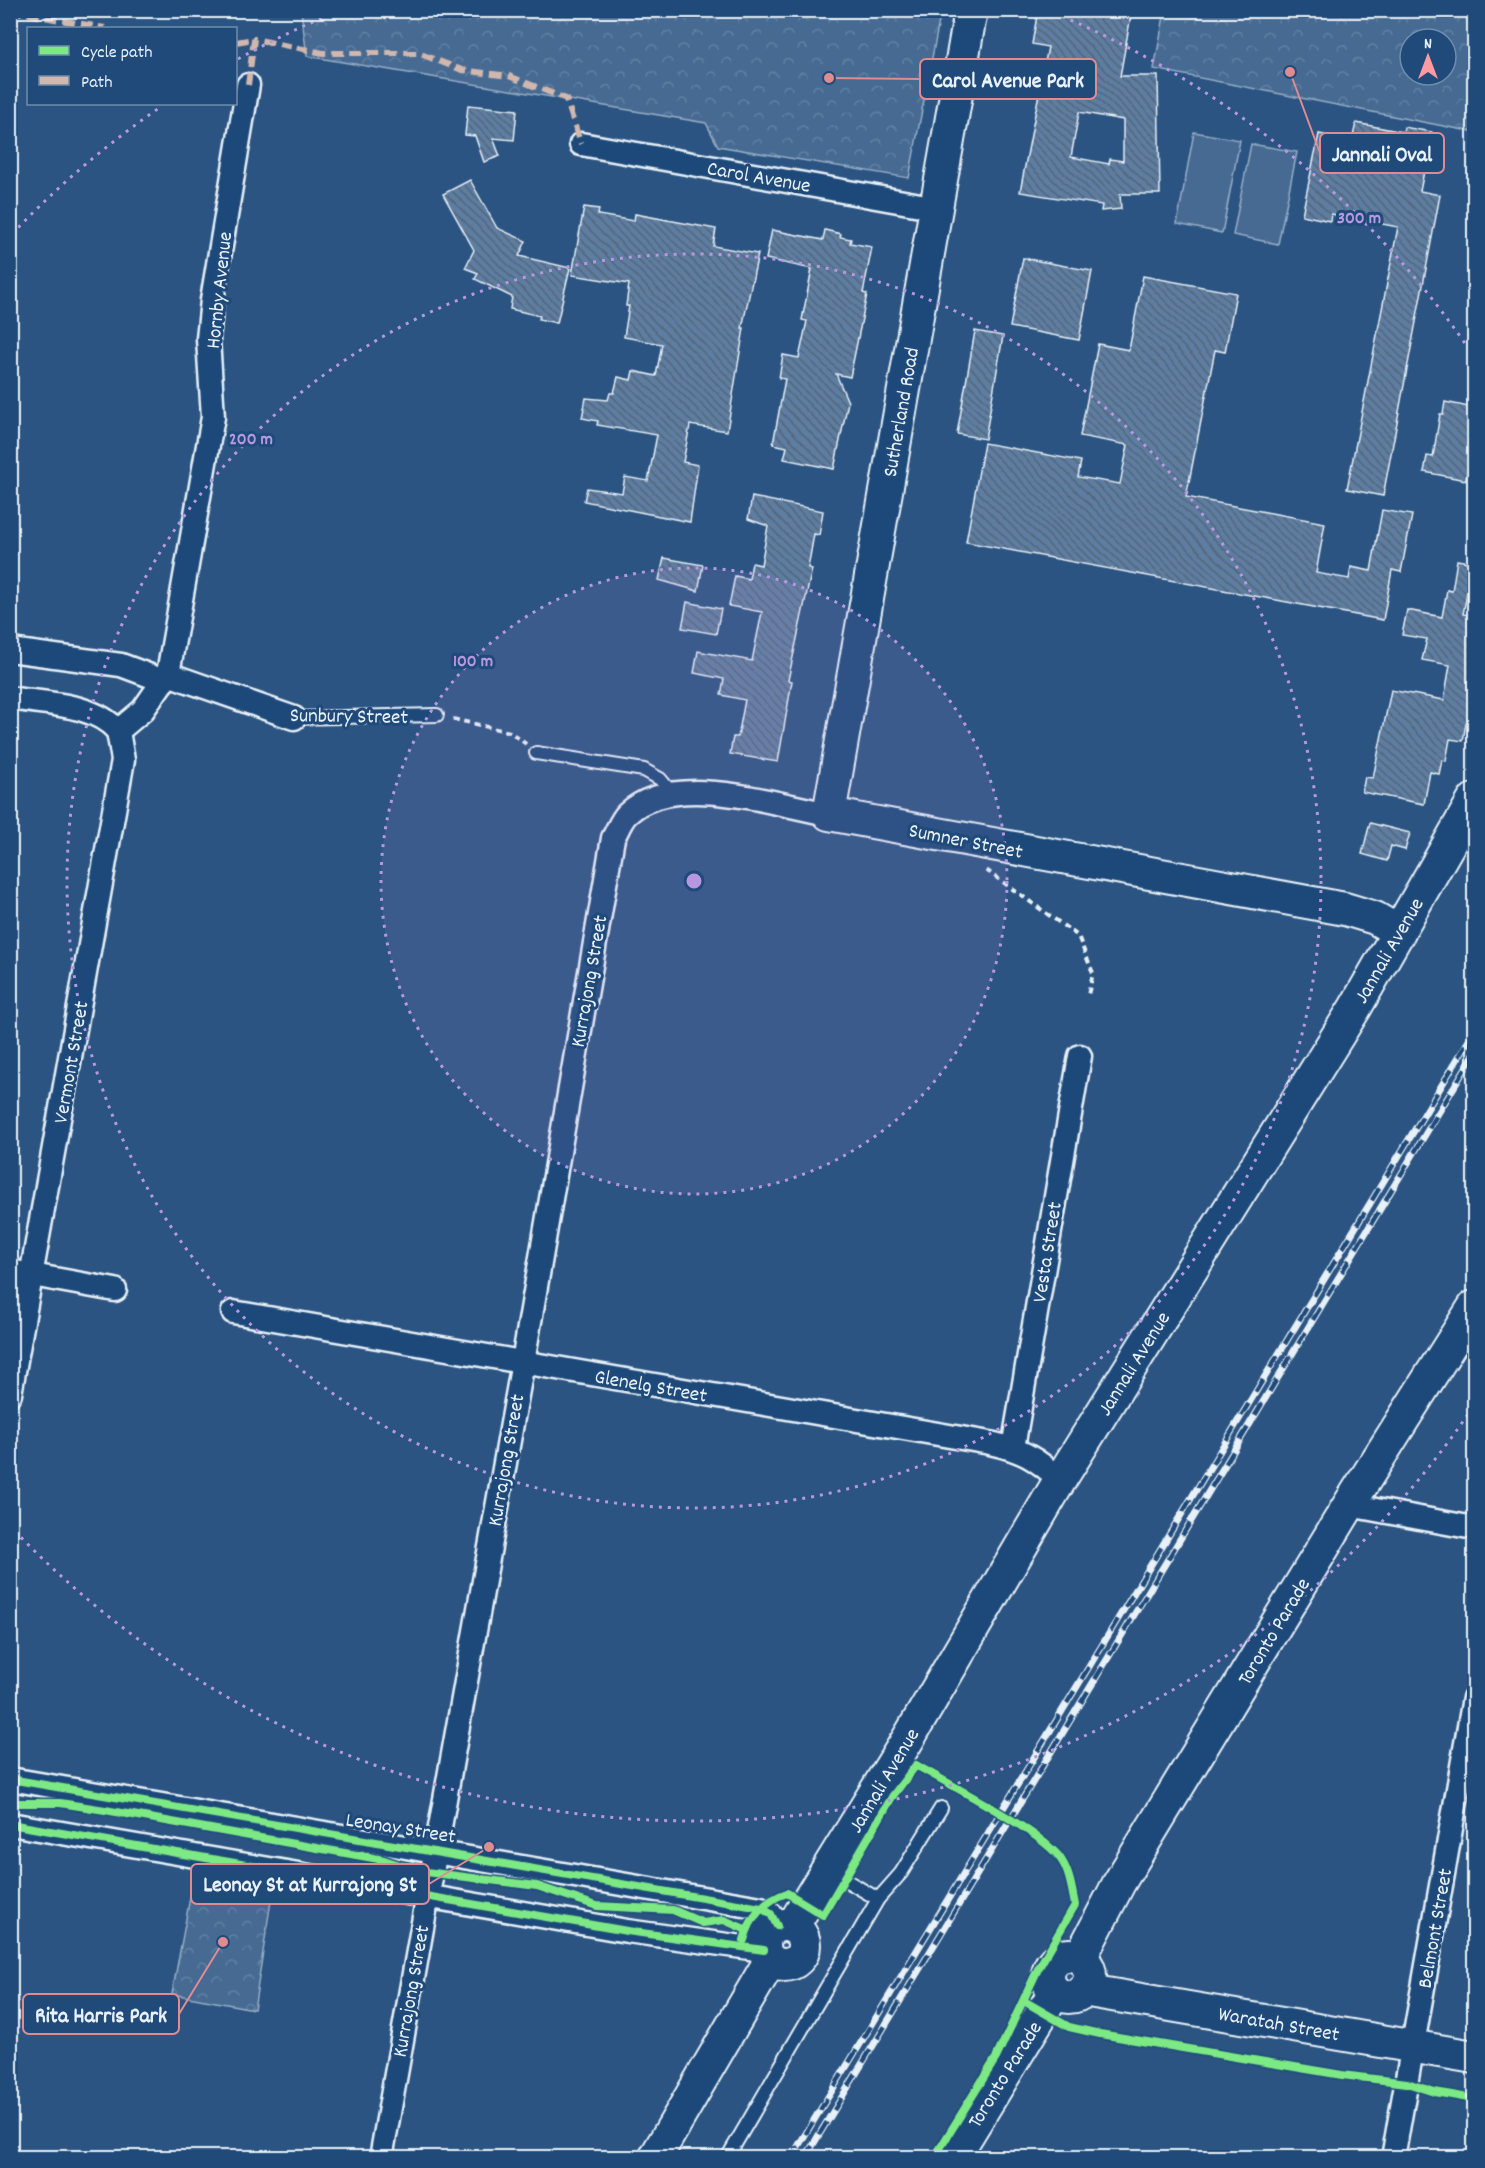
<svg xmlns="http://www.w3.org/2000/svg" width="1485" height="2168" viewBox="0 0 1485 2168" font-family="Dekko,sans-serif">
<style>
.forest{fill:url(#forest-crowns);stroke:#98aec6;stroke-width:1.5;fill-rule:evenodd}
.pitch{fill:#476b93;stroke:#98aec6;stroke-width:1.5}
.building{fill:url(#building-back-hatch);stroke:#e8f1f8;stroke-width:1.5;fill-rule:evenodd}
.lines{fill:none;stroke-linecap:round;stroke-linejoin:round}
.lane-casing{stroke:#e8f1f8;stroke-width:16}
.street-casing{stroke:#e8f1f8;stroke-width:27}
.secondary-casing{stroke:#e8f1f8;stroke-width:36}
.path{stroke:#e8f1f8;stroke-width:4;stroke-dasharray:6 4.5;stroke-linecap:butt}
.lane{stroke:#1f4a7a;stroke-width:12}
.street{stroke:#1f4a7a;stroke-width:22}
.secondary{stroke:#1f4a7a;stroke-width:32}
.rail-casing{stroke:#e8f1f8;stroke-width:7}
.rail{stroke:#1f4a7a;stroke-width:4.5;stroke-dasharray:14;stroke-linecap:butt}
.path-bridge{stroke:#e8f1f8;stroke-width:4;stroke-dasharray:6 4.5;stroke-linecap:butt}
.quiet{stroke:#d1b7ad;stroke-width:6;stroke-dasharray:12 6;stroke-linecap:butt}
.cycleway-casing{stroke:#1f4a7a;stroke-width:11}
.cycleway{stroke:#7ce984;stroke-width:8}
.ring{fill:none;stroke:#b798de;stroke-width:3;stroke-dasharray:3 6}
.labels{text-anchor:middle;stroke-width:6;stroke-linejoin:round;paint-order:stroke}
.street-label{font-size:21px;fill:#e8f1f8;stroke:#1f4a7a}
.centre{fill:#b798de;stroke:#1f4a7a;stroke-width:3}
.ring-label{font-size:18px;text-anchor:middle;font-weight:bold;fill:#b798de;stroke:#1f4a7a;stroke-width:6;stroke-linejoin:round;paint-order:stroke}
.leader{fill:none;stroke:#df8c90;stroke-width:2}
.callout-dot{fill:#df8c90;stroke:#1f4a7a;stroke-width:2}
.callout{fill:#1f4a7a;stroke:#df8c90;stroke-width:2}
.callout-label{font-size:22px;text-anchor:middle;font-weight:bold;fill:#e8f1f8}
</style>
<defs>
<pattern id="forest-crowns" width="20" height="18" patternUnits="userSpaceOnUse" patternTransform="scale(1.5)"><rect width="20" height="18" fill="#476b93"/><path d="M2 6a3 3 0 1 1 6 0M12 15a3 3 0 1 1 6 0" fill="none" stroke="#6281a3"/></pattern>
<pattern id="building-back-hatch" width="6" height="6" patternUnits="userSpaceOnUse" patternTransform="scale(1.5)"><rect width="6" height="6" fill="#5d7da1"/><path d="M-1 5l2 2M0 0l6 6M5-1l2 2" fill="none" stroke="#53657a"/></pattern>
</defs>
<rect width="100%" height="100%" fill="#2b5482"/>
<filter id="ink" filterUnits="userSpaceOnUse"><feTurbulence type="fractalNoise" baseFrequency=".0167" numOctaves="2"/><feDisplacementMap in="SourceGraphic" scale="12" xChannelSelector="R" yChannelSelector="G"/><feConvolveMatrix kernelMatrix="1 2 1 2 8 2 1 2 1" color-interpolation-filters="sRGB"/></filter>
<g filter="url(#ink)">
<!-- forest -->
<g class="forest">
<path d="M301 11V10L941 11 909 178 718 146 706 123 307 56Z"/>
<path d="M1165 11H1474V132L1154 69ZM1410 39H1446V75H1410Z"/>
<path d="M193 1881 250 1890 273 1888 254 2009 172 1994Z"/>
</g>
<!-- pitch -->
<g class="pitch">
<path d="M1194 132 1240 140 1222 233 1177 224Z"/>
<path d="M1251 144 1297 152 1278 244 1233 235Z"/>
</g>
<!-- building -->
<g class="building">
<path d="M1038 10H1132L1120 76H1158L1160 194H1120L1121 209 1101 211 1102 205 1020 192 1048 47 1032 44ZM1079 112 1123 120V161L1110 159 1109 164 1071 157Z"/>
<path d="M468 105 517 110 514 140 493 138 500 156 484 162 475 136 465 135Z"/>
<path d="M1356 123 1403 132 1404 127 1432 132 1420 191 1440 195 1383 496 1347 489 1398 227 1331 214 1330 221 1302 215 1319 134 1352 141Z"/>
<path d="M470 180 497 228 526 241 519 256 570 268 557 323 539 319 540 316 510 309 512 297 475 279 478 273 465 268 474 250 443 194Z"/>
<path d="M584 207 599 209 598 215 634 221 635 214 716 229 713 246 758 254 742 328H744L727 431 690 425 683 462 698 465 690 522 584 501 587 488 622 493 625 477 648 481 657 435 597 425 598 421 582 418 586 398 608 400 610 393H614L618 377 631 380 633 371 656 376 662 344 624 337 629 306H626L629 284 572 275Z"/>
<path d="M772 230 823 240 825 230 841 234 840 237 851 239 850 243 872 247 863 293 867 294 850 377 836 374 848 402 834 469 784 459 787 447 773 444 785 379 779 378 783 355 799 358 807 321 802 320 812 269 766 259Z"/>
<path d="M1023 258 1092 271 1079 340 1010 327Z"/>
<path d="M1143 276 1236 293 1225 352 1215 350 1186 497 1325 523 1316 573 1349 579 1351 567 1371 571 1382 510 1412 515 1401 572 1392 570 1383 620 966 542 984 443 1081 461 1078 477 1120 484 1128 445 1080 436 1098 344 1129 350Z"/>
<path d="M975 331 1003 336 985 439 957 434Z"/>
<path d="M1445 402 1474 408V434L1466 480 1424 472 1427 456 1433 457 1440 414H1443Z"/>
<path d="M752 497 823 511 819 535 814 534 808 568 812 569 788 680 792 681 778 762 730 754 733 737H738L745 700 721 695 724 679 694 673 698 651 752 661 762 612 729 606 735 576 749 579 752 563 761 565 768 526 748 519Z"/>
<path d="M664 558 703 565 698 591 659 580Z"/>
<path d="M1457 560 1474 563V580L1470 579 1463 614 1474 616 1473 724 1466 723 1463 741 1450 739 1446 761 1442 760 1439 774 1430 772 1424 804 1362 792 1365 777 1373 778 1391 690 1444 700 1450 665 1422 660 1427 639 1402 635 1407 610 1442 617 1447 590 1452 591Z"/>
<path d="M687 602 721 609 716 634 682 628Z"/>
<path d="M1370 823 1410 833 1405 850 1391 846 1387 861 1362 854Z"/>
</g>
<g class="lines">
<!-- lane casing -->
<g class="lane-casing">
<g id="lane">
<path d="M294 718 437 715"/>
<path d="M536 753 644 770 660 779 671 792"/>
<path d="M828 1870 878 1899"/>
<path d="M727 2158 878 1899 901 1873 941 1808"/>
</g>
</g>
<!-- street casing -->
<g class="street-casing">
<g id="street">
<path d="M581 144 937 208"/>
<path d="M10 650 121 665 164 681"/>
<path d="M168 674 213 417 208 339 212 300 248 85"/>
<path d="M10 698C45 704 94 703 118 731L143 710 168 674 294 718"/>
<path d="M10 1271 115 1290"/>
<path d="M233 1312 990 1443C1022 1450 1036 1458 1060 1480"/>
<path d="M10 1394 123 760 118 731"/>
<path d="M1013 1448 1080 1056"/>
<path d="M1349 1505 1474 1528"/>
<path d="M10 1779 761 1908 771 1914 777 1926"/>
<path d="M10 1824 627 1931 764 1950"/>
<path d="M381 2158 523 1362 613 838C617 831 621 820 627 814 673 770 773 804 829 814"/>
<path d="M1393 2158 1474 1698"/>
</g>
</g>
<!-- secondary casing -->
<g class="secondary-casing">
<g id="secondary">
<path d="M971 10 829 814 1345 909 1375 918 1399 932"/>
<circle cx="784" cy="1945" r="20"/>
<path d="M792 1927 908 1739 1060 1480 1355 1008 1474 800"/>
<circle cx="1069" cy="1976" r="21"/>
<path d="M1080 1958 1119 1883 1349 1505 1474 1307"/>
<path d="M1083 1990 1474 2057"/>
<path d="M655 2158 770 1961"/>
<path d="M953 2158 1055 1992"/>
</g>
</g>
<!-- path -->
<g class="path">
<path d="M453 719 510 732 526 744"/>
<path d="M986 870 1078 936 1093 973 1088 995"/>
</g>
<!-- lane -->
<use href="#lane" class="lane"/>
<!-- street -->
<use href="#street" class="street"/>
<!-- secondary -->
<use href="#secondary" class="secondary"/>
<!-- rail casing -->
<g class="rail-casing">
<g id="rail">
<path d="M791 2158 1474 1032"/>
<path d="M805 2158 1474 1054"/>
</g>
</g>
<!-- rail -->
<use href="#rail" class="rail"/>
<!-- path-bridge -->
<path class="path-bridge" d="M978 1801 1030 1832"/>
<!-- quiet -->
<g class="quiet">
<path d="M10 11 105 28"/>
<path d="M236 42 254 39"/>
<path d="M248 85 254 39 323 53H418L462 70 509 76 566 99 581 144"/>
</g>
<!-- cycleway casing -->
<g class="cycleway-casing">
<g id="cycleway">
<path d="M10 1779 761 1908 771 1914 777 1926"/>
<path d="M10 1803H60L105 1810 384 1860 418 1871 537 1886 597 1906 673 1910 703 1923 724 1920 747 1930"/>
<path d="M10 1824 627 1931 764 1950"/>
<path d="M744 1940C750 1917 765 1900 787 1893L823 1915 892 1797 916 1765C948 1784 1047 1834 1062 1861 1070 1874 1072 1890 1075 1905L1038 1969 996 2058 934 2158"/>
<path d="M1024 2001 1069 2027 1100 2034 1342 2075 1407 2083 1435 2092 1474 2099"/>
</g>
</g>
<!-- cycleway -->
<use href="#cycleway" class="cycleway"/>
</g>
</g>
<!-- distance rings -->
<circle cx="694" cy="881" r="313" fill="#b798de" fill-opacity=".12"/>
<g class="ring">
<circle cx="694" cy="881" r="313"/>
<circle cx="694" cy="881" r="627"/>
<path d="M1473 1407A940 940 0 0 1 12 1528M12 234A940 940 0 0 1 162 106M238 59A940 940 0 0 1 334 13M1054 13A940 940 0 0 1 1473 355"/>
</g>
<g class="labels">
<!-- street labels -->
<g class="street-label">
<text transform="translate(759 176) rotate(10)" y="7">Carol Avenue</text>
<text transform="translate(218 290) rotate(-84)" y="7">Hornby Avenue</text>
<text transform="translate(900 412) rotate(-80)" y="7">Sutherland Road</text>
<text transform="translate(349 715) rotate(1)" y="7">Sunbury Street</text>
<text transform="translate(966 840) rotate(11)" y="7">Sumner Street</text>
<text transform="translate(1388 950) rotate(-60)" y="7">Jannali Avenue</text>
<text transform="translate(588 981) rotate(-80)" y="7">Kurrajong Street</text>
<text transform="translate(70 1062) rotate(-80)" y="7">Vermont Street</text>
<text transform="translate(1046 1252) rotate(-81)" y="7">Vesta Street</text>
<text transform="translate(1133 1363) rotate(-58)" y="7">Jannali Avenue</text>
<text transform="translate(651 1385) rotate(10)" y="7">Glenelg Street</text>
<text transform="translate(505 1460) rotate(-80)" y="7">Kurrajong Street</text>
<text transform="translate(1273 1631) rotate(-59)" y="7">Toronto Parade</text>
<text transform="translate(883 1780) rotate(-59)" y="7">Jannali Avenue</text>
<text transform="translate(401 1827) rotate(9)" y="7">Leonay Street</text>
<text transform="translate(1434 1928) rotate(-80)" y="7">Belmont Street</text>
<text transform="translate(410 1991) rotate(-80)" y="7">Kurrajong Street</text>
<text transform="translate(1279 2023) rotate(10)" y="7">Waratah Street</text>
<text transform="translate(1004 2074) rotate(-58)" y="7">Toronto Parade</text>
</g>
</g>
<circle cx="694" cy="881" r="9" class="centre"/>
<g class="ring-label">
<text x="1359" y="223">300 m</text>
<text x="251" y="444">200 m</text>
<text x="473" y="666">100 m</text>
</g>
<!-- callouts -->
<path class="leader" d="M829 78L920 79M1290 72L1320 153M489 1847L429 1884M223 1942L179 2014"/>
<g class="callout-dot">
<circle cx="829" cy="78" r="6"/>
<circle cx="1290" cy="72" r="6"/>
<circle cx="489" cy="1847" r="6"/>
<circle cx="223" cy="1942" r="6"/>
</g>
<g class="callout">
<rect x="920" y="59" width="176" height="40" rx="6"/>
<rect x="1320" y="133" width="124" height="40" rx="6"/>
<rect x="191" y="1864" width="238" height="40" rx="6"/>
<rect x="23" y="1994" width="156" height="40" rx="6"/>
</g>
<g class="callout-label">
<text x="1008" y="87">Carol Avenue Park</text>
<text x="1382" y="161">Jannali Oval</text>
<text x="310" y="1891">Leonay St at Kurrajong St</text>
<text x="101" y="2022">Rita Harris Park</text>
</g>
<!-- margin -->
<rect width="1485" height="2168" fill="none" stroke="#1f4a7a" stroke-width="36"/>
<rect x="18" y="18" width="1449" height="2132" fill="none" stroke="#e8f1f8" stroke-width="2" filter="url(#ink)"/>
<!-- legend -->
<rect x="27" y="27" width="210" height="78" fill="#1f4a7a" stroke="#6f8dac" stroke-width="1.5"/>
<rect x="39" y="46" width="30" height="9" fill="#7ce984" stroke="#6f8dac" stroke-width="1.5"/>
<text x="81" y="57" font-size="18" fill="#e8f1f8">Cycle path</text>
<rect x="39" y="76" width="30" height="9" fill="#d1b7ad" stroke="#6f8dac" stroke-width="1.5"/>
<text x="81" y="87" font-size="18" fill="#e8f1f8">Path</text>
<!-- north arrow -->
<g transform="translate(1428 57)"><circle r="28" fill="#1f4a7a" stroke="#6f8dac" stroke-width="1.5"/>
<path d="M0-4.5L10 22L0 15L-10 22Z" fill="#ff9aa2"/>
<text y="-9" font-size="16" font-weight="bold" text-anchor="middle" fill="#e8f1f8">N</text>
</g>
</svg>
